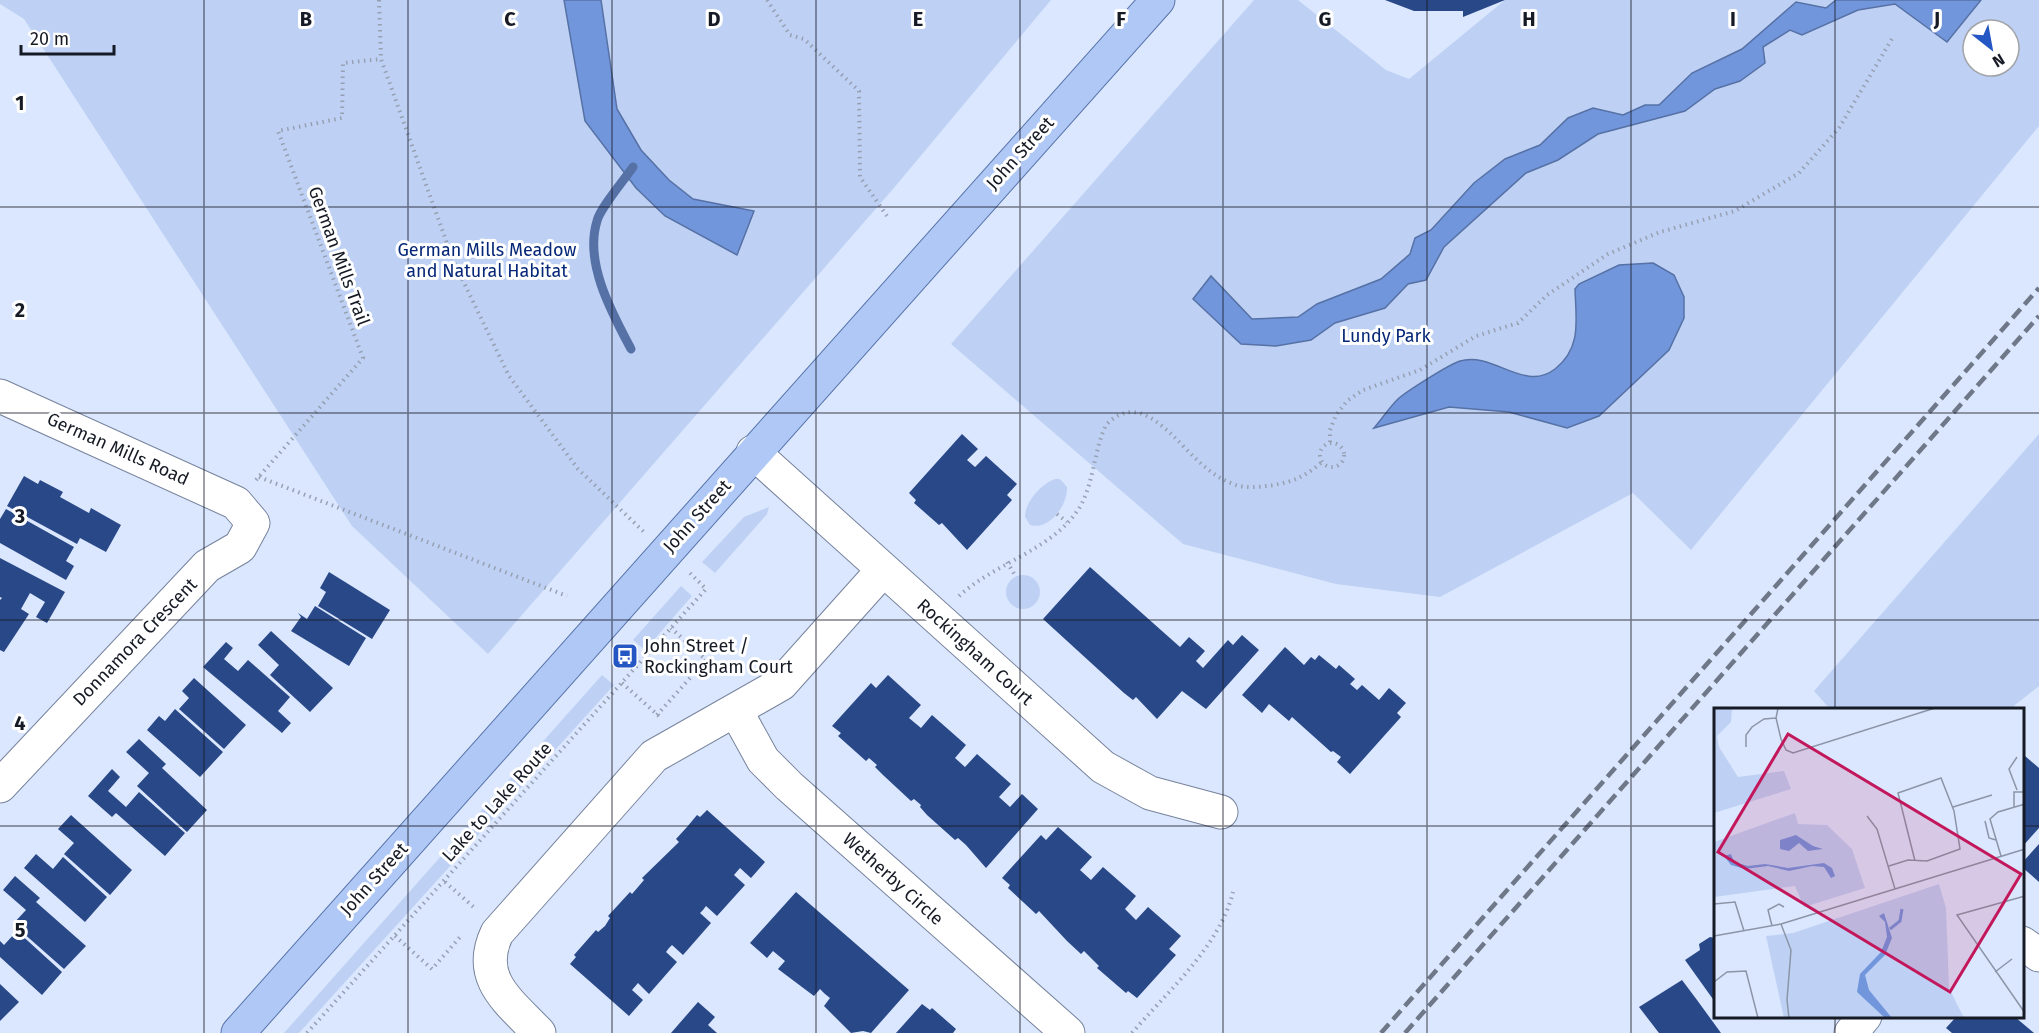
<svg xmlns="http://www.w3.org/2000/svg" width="2039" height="1033" viewBox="0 0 2039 1033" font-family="'Fira Sans',sans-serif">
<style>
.green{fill:#bed1f4;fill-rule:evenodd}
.water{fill:#7296dc;stroke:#5671a5;stroke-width:1.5}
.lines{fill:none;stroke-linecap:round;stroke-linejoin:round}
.stream{stroke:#5671a5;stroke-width:9}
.building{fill:#294887}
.minor-casing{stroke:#76839c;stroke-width:35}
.major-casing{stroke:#5874a9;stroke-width:35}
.path{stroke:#96a0b2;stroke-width:4;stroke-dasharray:1.5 4.5;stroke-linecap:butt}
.minor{stroke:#fff;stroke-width:33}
.major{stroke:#b0c8f6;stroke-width:33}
.rail{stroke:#6f7888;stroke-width:4.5;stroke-dasharray:12 6;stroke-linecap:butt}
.grid{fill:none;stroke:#151a24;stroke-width:1.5;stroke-opacity:0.55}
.labels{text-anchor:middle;stroke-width:6;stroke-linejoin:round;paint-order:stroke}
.street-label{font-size:18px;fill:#151a24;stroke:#fff}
.park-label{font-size:18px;fill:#052777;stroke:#fff}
.poi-label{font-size:18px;fill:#151a24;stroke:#fff;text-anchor:start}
.inset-river{fill:none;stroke:#7296dc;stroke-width:3}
.inset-road{fill:none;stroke:#8c95a7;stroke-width:1.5}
.view{fill:#c2185b;fill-opacity:0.15;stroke:#c2185b;stroke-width:3}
.inset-edge{fill:none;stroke:#151a24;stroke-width:3}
.grid-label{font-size:20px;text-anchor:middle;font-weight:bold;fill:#151a24;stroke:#fff;stroke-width:6;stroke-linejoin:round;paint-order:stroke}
</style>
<rect width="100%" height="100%" fill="#dbe7fe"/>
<!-- green -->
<g class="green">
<path d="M0 0H1051L893 189 488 654 352 526 24 19 0 4Z"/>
<path d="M1254 0H1298L1386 70 1409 79 1505 0H2039V126L1691 550 1633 493 1440 597 1336 584 1183 544 951 344ZM1973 30H2009V66H1973Z"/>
<path d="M2039 434V686L2010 709H1830L1814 691Z"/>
<path d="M1055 479H1060L1067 487C1068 504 1050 531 1030 525L1025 517C1025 502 1041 484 1055 479Z"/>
<path d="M769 507 767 514 715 573 702 562 744 517Z"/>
<circle cx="1023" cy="592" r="17"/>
<path d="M681 586 692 596 645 650 633 640Z"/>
<path d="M602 675 614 685 299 1033H284Z"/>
</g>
<!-- water -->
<g class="water">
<path d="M564 0H601L617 109 641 150 669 180 693 199 754 211 737 255 665 216 636 188 585 121Z"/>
<path d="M1836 0H1981L1947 42 1895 4 1858 10 1802 35 1790 30 1763 47 1765 63 1740 81 1715 89 1685 111 1598 134 1558 160 1526 173 1444 247 1426 280 1408 284 1385 308 1335 323 1311 340 1276 346 1241 344 1193 299 1211 276 1252 319 1298 317 1317 304 1381 279 1410 254 1415 238 1431 230 1474 183 1505 159 1540 145 1568 118 1593 108 1623 115 1645 105H1659L1692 73 1742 49 1796 2 1826 8Z"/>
<path d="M1653 263 1674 275 1684 297V318L1669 350 1599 416 1567 428 1509 412 1449 407 1374 428C1382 419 1389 408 1397 400 1405 392 1450 364 1460 361 1493 351 1524 393 1555 369 1582 348 1576 320 1575 289L1579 284 1619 265Z"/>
</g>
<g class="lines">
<!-- stream -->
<path class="stream" d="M631 349C612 313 584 263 597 221 600 208 625 179 633 167"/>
</g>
<!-- building -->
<g class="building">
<path d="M1385 0H1505L1463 17V11H1414Z"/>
<path d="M962 434 978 449 967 460 975 467 986 456 1017 484 1007 495 1012 500 967 550 942 523 939 525 914 503 916 500 909 493Z"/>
<path d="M24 476 38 484 40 480 63 492 60 497 89 513 91 508 121 525 106 552 80 538 77 544 7 506Z"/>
<path d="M6 509 74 547 66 561 74 566 66 580 0 543V519Z"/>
<path d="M0 558 65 592 47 623 36 617 45 602 30 593 21 609 29 614 4 652 0 650V600L2 598 0 597Z"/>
<path d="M1090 567 1180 647 1189 637 1205 651 1196 661 1203 668 1228 640 1233 645 1242 635 1259 650 1206 709 1182 691 1157 719 1136 697 1133 700 1124 693 1043 619Z"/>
<path d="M329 572 390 610 372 639 318 606 326 592 320 588Z"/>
<path d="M315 606 366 638 349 666 291 631 301 617 298 613 307 619Z"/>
<path d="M271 631 333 688 310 712 270 675 279 665 258 645Z"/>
<path d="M226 642 233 648 224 659 238 671 248 660 290 697 278 711 291 723 282 733 203 667Z"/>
<path d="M1285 647 1304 665 1311 657 1315 660 1319 655 1336 669 1339 665 1355 679 1350 684 1357 690 1362 685 1379 700 1389 688 1406 703 1397 713 1401 717 1350 774 1337 762 1341 757 1333 751 1331 752 1292 717 1289 721 1269 704 1262 713 1242 695Z"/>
<path d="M888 675 921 705 909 718 921 728 932 715 966 745 955 758 965 767 977 754 1011 784 999 797 1010 807 1022 794 1038 809 986 868 966 845 958 838 955 840 927 815 920 807 921 805 914 799 911 801 883 775 875 767 877 765 869 758 866 761 838 736 841 733 832 726 871 683 876 688Z"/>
<path d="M194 678 246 725 224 749 179 709 189 698 182 691Z"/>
<path d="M175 709 223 752 200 777 147 730 159 716 165 721Z"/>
<path d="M139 739 166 764 162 768 207 810 187 832 137 786 149 773 126 752Z"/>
<path d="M2025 756 2039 768V828L2022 847V759Z"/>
<path d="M112 769 120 777 108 791 126 807 139 792 185 833 165 856 116 813 112 817 88 796Z"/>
<path d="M707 810 765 862 751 878 740 868 734 875 745 885 717 916 706 906 703 910 700 913 711 923 683 955 672 945 669 948 666 952 677 962 649 994 638 983 632 990 643 1000 629 1016 570 964 576 957 574 955 596 930 598 932 605 926 610 918 608 916 630 892 632 894 644 880 642 878 679 842 676 839 687 827 697 815 700 817Z"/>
<path d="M71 815 132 870 110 895 64 854 74 843 58 829Z"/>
<path d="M1058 827 1092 857 1080 870 1091 880 1103 867 1136 896 1125 909 1136 920 1148 907 1181 936 1169 949 1176 955 1137 998 1128 991 1126 993 1097 968 1099 966 1084 951 1081 954 1067 941 1039 911 1036 914 1008 888 1010 885 1002 878 1041 835 1046 840Z"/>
<path d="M2039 844V882L2022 867V863Z"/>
<path d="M36 854 53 869 63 857 107 897 85 922 24 868Z"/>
<path d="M15 876 40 898 36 902 86 946 64 969 13 924 26 910 3 890Z"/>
<path d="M796 892 909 990 871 1033 863 1031 851 1033 824 1006 830 998 825 994 820 989 814 996 778 969 785 961 773 951 767 958 750 943Z"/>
<path d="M17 931 62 972 42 995 0 957V941L4 945Z"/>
<path d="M1710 937 1715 938V1002L1685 960 1700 950 1699 944Z"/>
<path d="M1682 980 1697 1000 1721 1033H1659L1639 1007Z"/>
<path d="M0 984 19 1002 0 1021Z"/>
<path d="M698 1002 715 1017 708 1025 717 1033H671Z"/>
<path d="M922 1004 930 1010 932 1008 956 1029 953 1033H896Z"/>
<path d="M1956 1017 1985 1019 2015 1017 2034 1033H1952L1946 1028Z"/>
</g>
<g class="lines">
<!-- minor casing -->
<g class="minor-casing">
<g id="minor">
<path d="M0 396 236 503 253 523 240 547 207 566 0 786"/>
<path d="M753 452 1103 767 1150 793 1221 812"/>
<path d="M736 711 763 760 789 786 1068 1033"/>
<path d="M2022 943 2039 955"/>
<path d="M539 1033C510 1002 475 979 497 933L654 756 781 684 883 570"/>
<path d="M1851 1033 1865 1016"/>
</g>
</g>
<!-- major casing -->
<g class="major-casing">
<path id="major" d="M238 1033 1158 0"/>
</g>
<!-- path -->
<g class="path">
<path d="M379 0 381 59 453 260 509 376 578 469 644 532"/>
<path d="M767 0 790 35 804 39 859 91 860 177 889 219"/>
<path d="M1330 442V430L1336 415 1347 401 1363 390 1420 370 1476 336 1518 323 1547 295 1608 254 1660 232 1735 211 1799 173 1839 128 1893 37"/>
<circle cx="1332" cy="455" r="12"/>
<path d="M259 477 567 596"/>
<path d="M256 480 363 358 278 131 342 118 343 63 381 59"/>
<path d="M1057 514 1067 522"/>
<path d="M1007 562 1016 577"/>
<path d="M959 596C996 562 1056 549 1081 505 1094 481 1094 450 1106 425 1117 413 1132 408 1147 416 1177 431 1196 470 1233 484 1246 489 1260 487 1274 485 1295 481 1306 476 1322 462"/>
<path d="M622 683 659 716"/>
<path d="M657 715 706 660 671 628"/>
<path d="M445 882 476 909"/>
<path d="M395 936 432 969 460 937"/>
<path d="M307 1033 706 589 690 573"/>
<path d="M1132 1033C1167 992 1220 946 1233 892"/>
</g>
<!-- minor -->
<use href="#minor" class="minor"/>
<!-- major -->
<use href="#major" class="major"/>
<!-- rail -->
<g class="rail">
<path d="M1381 1033 2039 288"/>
<path d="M1405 1033 2039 316"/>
</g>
</g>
<!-- grid -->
<path class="grid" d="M204 0V1033M408 0V1033M612 0V1033M816 0V1033M1020 0V1033M1223 0V1033M1427 0V1033M1631 0V1033M1835 0V709M0 207H2039M0 413H2039M0 620H2039M0 826H1715M2022 826H2039M1835 1016V1033"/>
<!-- icons -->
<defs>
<g id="bus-square" transform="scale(1.35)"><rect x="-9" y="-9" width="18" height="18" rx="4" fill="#2456c4" stroke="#fff"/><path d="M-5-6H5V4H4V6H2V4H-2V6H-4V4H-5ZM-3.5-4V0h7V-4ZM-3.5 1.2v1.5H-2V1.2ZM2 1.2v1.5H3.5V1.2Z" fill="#fff"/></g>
</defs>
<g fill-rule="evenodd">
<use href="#bus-square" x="625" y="656"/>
</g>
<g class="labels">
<!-- street labels -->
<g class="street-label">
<text transform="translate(1020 153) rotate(-48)" y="6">John Street</text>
<text transform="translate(339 256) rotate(70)" y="6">German Mills Trail</text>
<text transform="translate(118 449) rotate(24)" y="6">German Mills Road</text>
<text transform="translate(697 516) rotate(-48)" y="6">John Street</text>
<text transform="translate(135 642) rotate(-46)" y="6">Donnamora Crescent</text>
<text transform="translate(975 652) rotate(42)" y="6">Rockingham Court</text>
<text transform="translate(497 802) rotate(-48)" y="6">Lake to Lake Route</text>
<text transform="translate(374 879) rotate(-48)" y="6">John Street</text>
<text transform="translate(893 879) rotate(42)" y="6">Wetherby Circle</text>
</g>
<!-- park labels -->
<g class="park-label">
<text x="487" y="256">German Mills Meadow<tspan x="487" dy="21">and Natural Habitat</tspan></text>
<text x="1386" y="342">Lundy Park</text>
</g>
<!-- poi labels -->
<g class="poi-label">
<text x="644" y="652">John Street /<tspan x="644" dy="21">Rockingham Court</tspan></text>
</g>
</g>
<!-- overview -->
<g transform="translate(1714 708)">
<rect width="310" height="310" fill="#dbe7fe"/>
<path d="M0 0H18L17 14 3 28 5 39 24 69 70 63 77 81 0 105ZM81 105 84 116 113 117 138 141 151 180 90 199 81 178 0 189V134ZM225 176 232 200 235 280 250 310H70L52 228 79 225Z" fill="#bed1f4"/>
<path d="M82 127 99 138 109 141 94 143 85 135 75 143 66 141V132ZM17 146 20 154 34 158 51 156 74 160 110 155 118 160 121 168 117 170 110 159 98 158 75 163 54 158 31 161 17 157 10 148ZM170 205 178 230 171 247 151 267 155 282 178 310H171L143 284 146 266 167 244 173 229 171 214 165 208Z" fill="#7296dc"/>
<path class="inset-river" d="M176 221 186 213 188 201"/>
<path class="inset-road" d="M64 0 62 10 67 31 72 42 79 45 221 0M32 39V27L38 19 50 11 62 10M303 49 295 61 303 82M239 99 278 87M300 99V84H311M153 108 163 121 181 181M271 113 275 130 282 132M287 148 276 111 284 104 311 96M175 158 194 152 213 153 246 141 240 103 227 70 184 85 201 153M311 188 243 207 311 305M0 196 21 194 30 223M67 216 77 242 73 292 75 310M58 218 54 202 65 196 70 199M0 228 67 216 311 141M281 264 298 251M0 274 13 264 32 263 44 310"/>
<path class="view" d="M74 26 307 166 236 284 4 144Z"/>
<rect width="310" height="310" class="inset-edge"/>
</g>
<g class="grid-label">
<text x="306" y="26">B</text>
<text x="510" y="26">C</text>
<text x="714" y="26">D</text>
<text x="918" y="26">E</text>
<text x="1121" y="26">F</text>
<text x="1325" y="26">G</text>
<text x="1529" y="26">H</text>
<text x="1733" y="26">I</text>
<text x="1937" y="26">J</text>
<text x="20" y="110">1</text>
<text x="20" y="317">2</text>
<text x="20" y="523">3</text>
<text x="20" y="730">4</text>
<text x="20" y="937">5</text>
</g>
<!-- north arrow -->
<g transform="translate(1991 48) rotate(149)"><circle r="28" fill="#ffffff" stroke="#a1a3a7" stroke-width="1.5"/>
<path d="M0-4.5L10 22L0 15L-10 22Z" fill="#2456c4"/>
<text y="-9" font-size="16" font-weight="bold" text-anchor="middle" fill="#151a24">N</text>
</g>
<!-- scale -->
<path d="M21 45v9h93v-9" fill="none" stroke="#151a24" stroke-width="3"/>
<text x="30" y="45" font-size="18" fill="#151a24" stroke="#ffffff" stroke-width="4.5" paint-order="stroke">20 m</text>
</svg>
